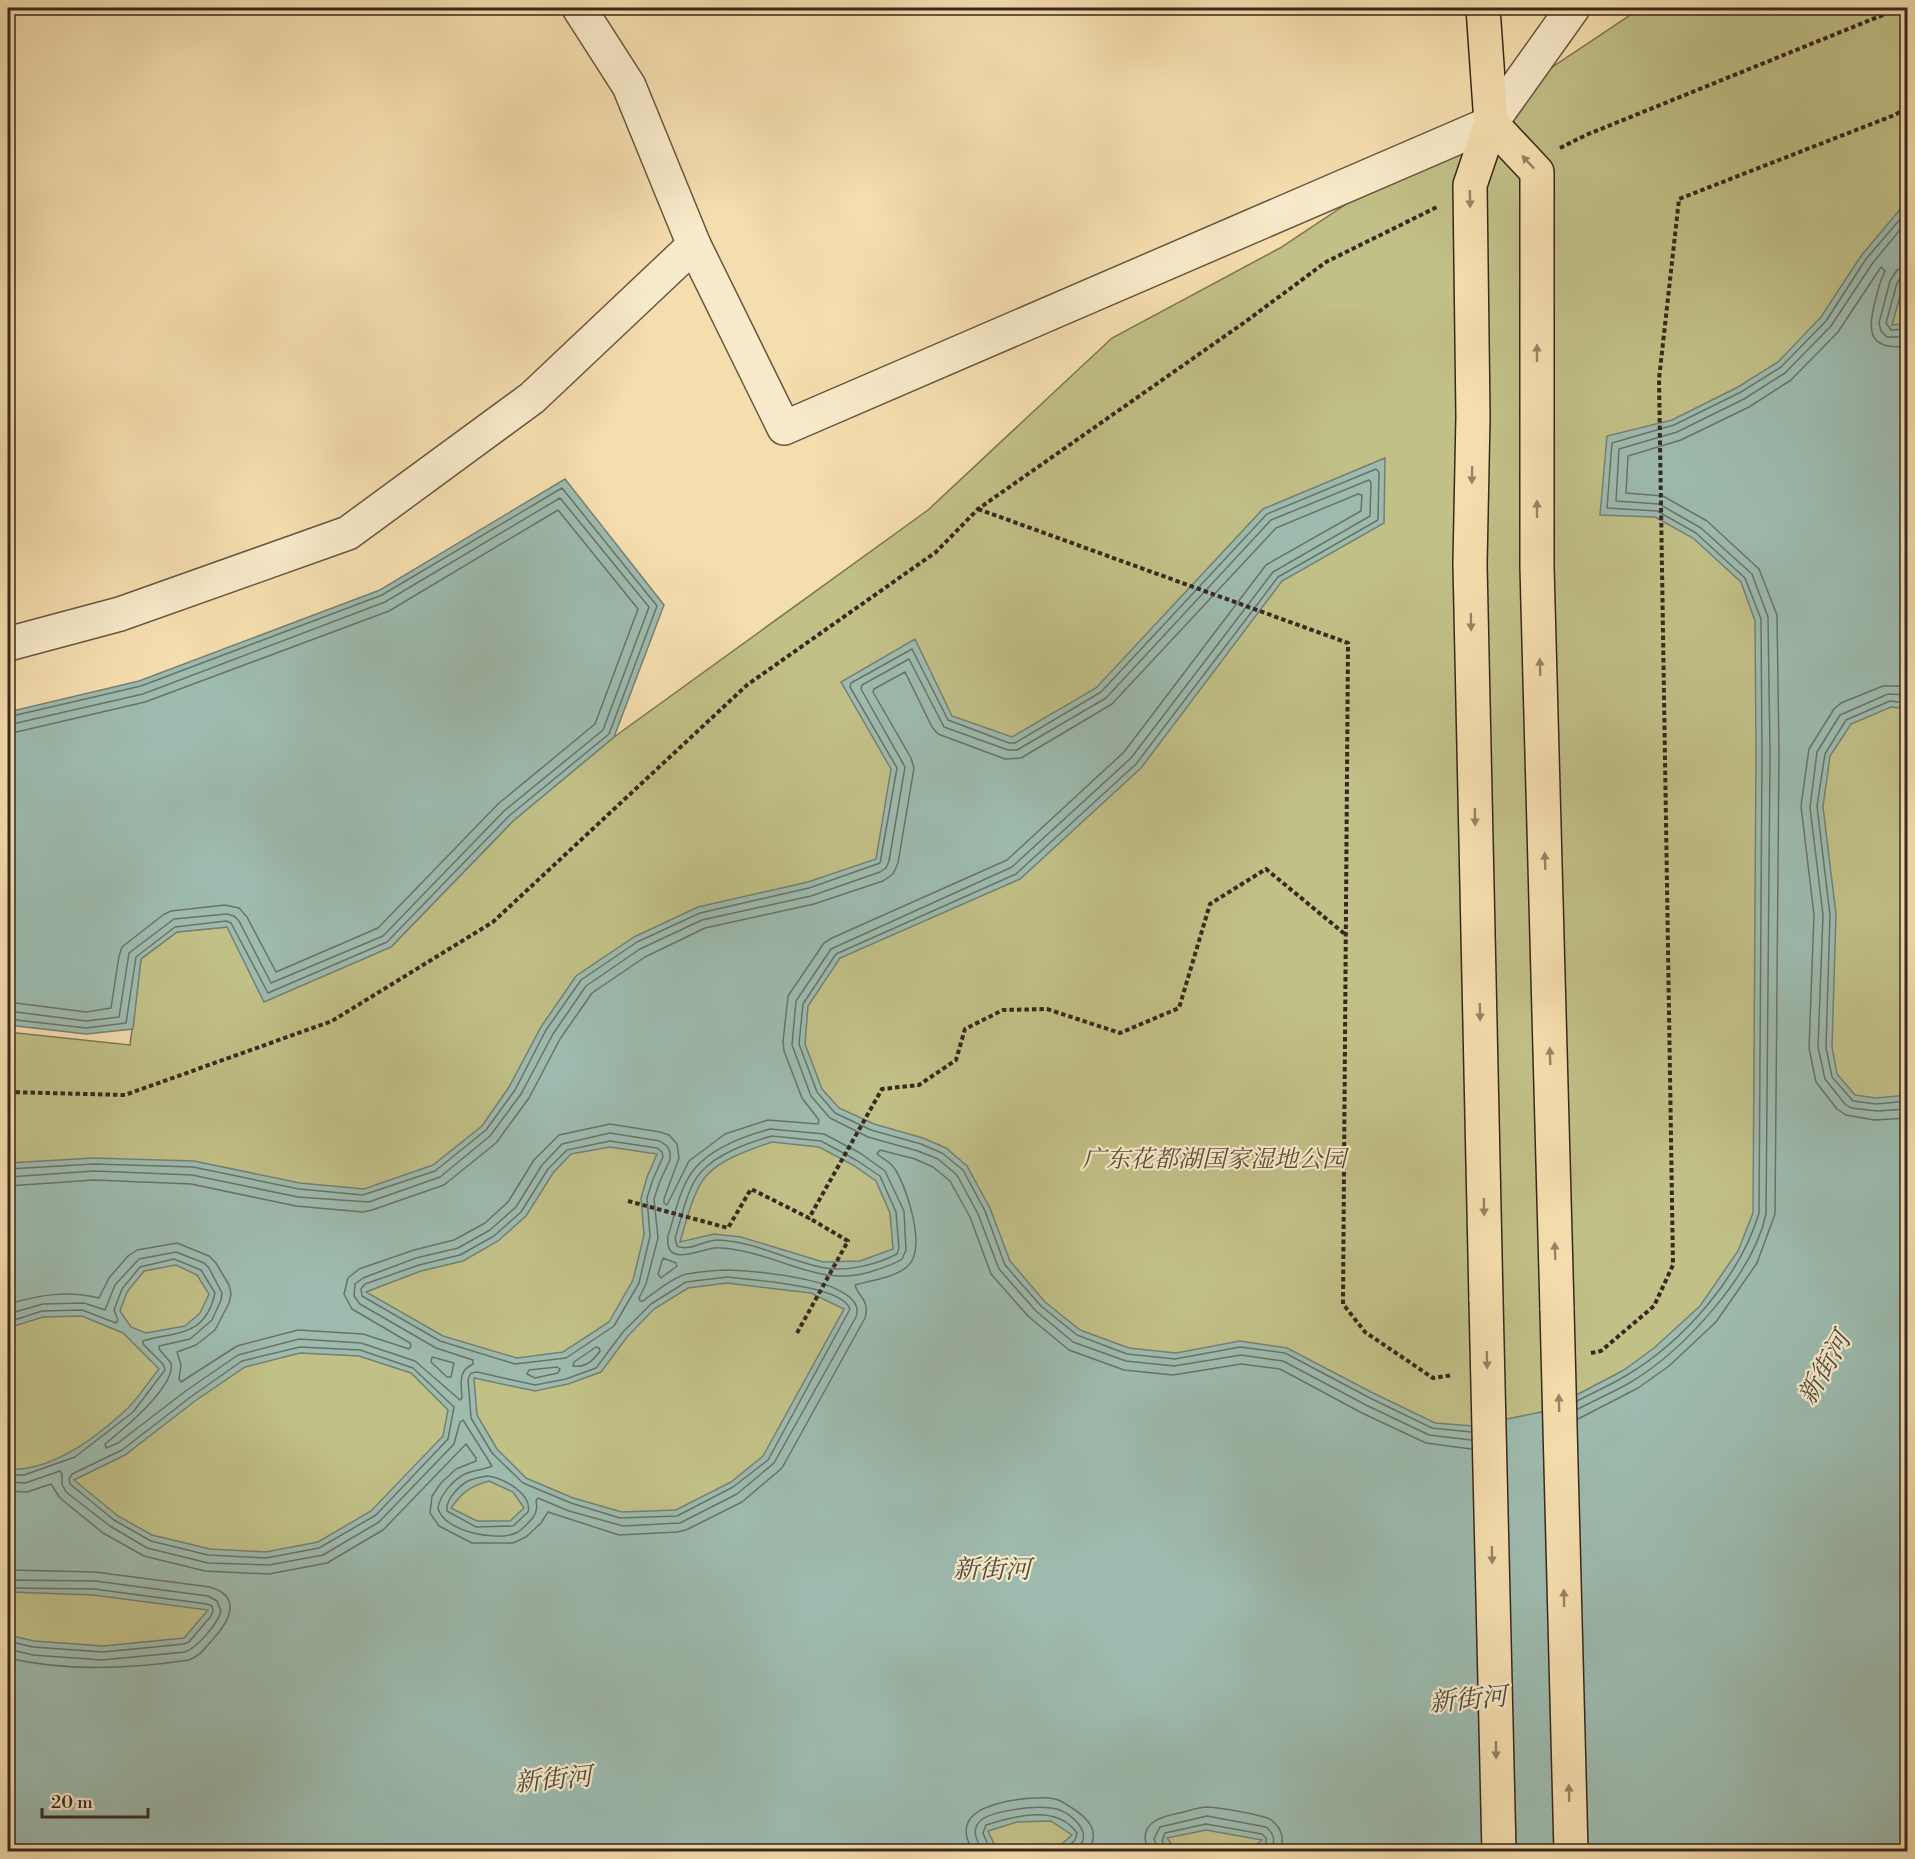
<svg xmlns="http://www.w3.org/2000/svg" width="1915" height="1859" viewBox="0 0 1915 1859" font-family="'Libre Bodoni','Noto Serif SC',serif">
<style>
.green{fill:#c1c087;stroke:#7d7452;stroke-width:1.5}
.water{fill:#9dbbaf;stroke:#758075;stroke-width:1.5;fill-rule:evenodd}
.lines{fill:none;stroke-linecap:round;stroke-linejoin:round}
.shore{stroke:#6b7266;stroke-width:1.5}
.minor-casing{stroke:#685642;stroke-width:36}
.major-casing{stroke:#39281e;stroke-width:36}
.path{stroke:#39281e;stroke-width:4;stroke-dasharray:4.5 3;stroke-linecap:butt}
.minor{stroke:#f8eaca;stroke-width:33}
.major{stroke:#f5deae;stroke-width:33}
.major-bridge-casing{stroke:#39281e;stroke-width:36;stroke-linecap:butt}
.major-bridge{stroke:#f5deae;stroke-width:33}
.oneway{fill:#978366}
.labels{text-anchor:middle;stroke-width:4.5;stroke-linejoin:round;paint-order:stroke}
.park-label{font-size:24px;font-style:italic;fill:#5b4e38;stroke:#f8eaca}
.water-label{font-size:26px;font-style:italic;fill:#524d42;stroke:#f8eaca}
</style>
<rect width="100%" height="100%" fill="#f5deae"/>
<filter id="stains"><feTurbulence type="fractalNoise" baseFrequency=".00333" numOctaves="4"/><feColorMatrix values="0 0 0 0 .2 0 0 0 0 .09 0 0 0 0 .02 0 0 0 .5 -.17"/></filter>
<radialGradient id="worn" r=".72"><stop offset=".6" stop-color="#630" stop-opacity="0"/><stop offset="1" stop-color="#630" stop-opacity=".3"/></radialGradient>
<!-- green -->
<path class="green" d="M1646 8H1907V1851L8 1852V1032L130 1045 141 959 177 932 227 927 391 947 513 821 614 737 928 510 1112 338 1280 248 1635 12Z"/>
<!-- water -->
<g class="water">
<path d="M1907 201V276L1903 285 1892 325 1907 323V709L1891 707 1851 724 1830 756 1823 807 1836 914 1832 1047 1837 1074 1855 1095 1876 1098 1907 1095V1851L1247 1852 1262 1840 1206 1830 1167 1838 1177 1851 1053 1852 1072 1835 1051 1821 1017 1822 988 1831 998 1852 8 1851V1635L34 1641 103 1646 184 1638 208 1610 93 1595 11 1592 8 1621V1469C51 1472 97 1437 128 1408 139 1397 149 1381 159 1369L123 1333 82 1316 43 1317 8 1328V1163L94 1158 194 1161 300 1183 364 1189 433 1165 482 1126 509 1087 541 1027 576 976 634 937 698 907 808 882 876 859 891 769 841 682 915 639 952 716 1012 737 1096 688 1263 509 1385 458 1384 523 1282 581 1141 768 1020 879 840 958 808 1006 805 1044 822 1089 839 1108 874 1124 923 1138 946 1148 967 1166 990 1208 1010 1261 1045 1302 1080 1330 1129 1348 1176 1353 1240 1341 1287 1348 1373 1393 1435 1423 1473 1426 1546 1411 1624 1370 1654 1348 1700 1306 1738 1251 1753 1213 1756 753 1755 621 1741 582 1693 538 1655 517 1600 515 1607 436 1672 420 1738 387 1778 362 1821 317 1861 256ZM772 1142 819 1147 853 1165 876 1181 890 1213 893 1249 860 1261 823 1262 741 1237 714 1234 680 1242C686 1223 693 1191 706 1176 721 1159 751 1149 772 1142ZM610 1147 657 1154 647 1177 641 1198 644 1235 633 1280 609 1322 563 1352 517 1358 443 1336 366 1292 421 1271 463 1261 498 1241 526 1216 553 1173 571 1154ZM176 1265 197 1275 209 1294 200 1313 185 1326 146 1333 131 1327 120 1311 127 1292 144 1271ZM727 1283 811 1293 844 1309 763 1456 731 1482 676 1510 622 1512 573 1498 526 1478 497 1449 477 1415 474 1378 535 1391 568 1384 601 1372 627 1337 654 1309 688 1288ZM300 1353 359 1356 411 1373 448 1410 443 1436 371 1511 318 1542 266 1552 210 1549 152 1535 118 1516 74 1480 125 1455 195 1401 245 1367ZM489 1481 513 1492 524 1508 510 1521H477L451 1508C462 1492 471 1486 489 1481Z"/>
<path d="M565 479 664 605 614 737 513 821 391 947 264 1002 227 927 177 932 141 959 133 1029 86 1034 8 1025V712L139 681 380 590Z"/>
</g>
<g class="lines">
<!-- shore -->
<g class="shore">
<path d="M1908 267 1897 270 1890 281 1879 323 1881 331 1887 337H1908"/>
<path d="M1908 275 1902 276 1897 283 1886 323 1891 330 1908 329"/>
<path d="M1908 686H1883L1841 703 1834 709 1809 749 1801 806 1814 915 1809 1048 1816 1082 1837 1109 1846 1115 1874 1120 1908 1118"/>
<path d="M1908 695 1888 694 1840 715 1817 752 1810 807 1823 915 1818 1047 1825 1079 1845 1104 1851 1108 1877 1111 1908 1109"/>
<path d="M1908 703 1890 701 1846 720 1825 754 1817 806 1830 915 1826 1048 1832 1077 1853 1101 1876 1104 1908 1101"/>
<path d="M8 717 141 686 382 595 562 488 657 606 609 734 509 816 387 942 268 993 231 923 226 921 175 927 136 957 126 1023 86 1028 8 1019"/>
<path d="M8 725 143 694 385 602 560 498 649 607 603 730 504 811 383 936 271 983 239 921 234 916 227 914 174 919 129 953 119 1017 86 1021 8 1011"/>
<path d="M8 734 145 702 389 611 558 510 638 609 595 724 498 804 378 928 276 972 247 917 239 908 225 905 171 911 163 915 122 947 119 956 111 1008 86 1012 8 1002"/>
<path d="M770 1129 824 1134 860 1153 885 1171 904 1211 906 1250 902 1259C895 1264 885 1267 876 1270 824 1289 787 1258 737 1250 730 1249 721 1247 714 1248 699 1250 664 1268 668 1236 675 1215 680 1185 696 1167 714 1147 744 1136 770 1129Z"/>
<path d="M772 1136 821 1141 856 1160 880 1176 896 1212 899 1248 897 1254C876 1265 843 1273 820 1267 786 1260 754 1241 717 1240 705 1240 689 1252 677 1246L675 1238C682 1218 686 1189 701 1172 717 1154 749 1142 772 1136Z"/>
<path d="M610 1141 657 1148 662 1152 663 1157 653 1179 647 1198 650 1236 639 1283 614 1326 566 1358 515 1364 440 1341 362 1296 361 1289 365 1284 419 1265 460 1255 494 1236 521 1212 548 1169 567 1150Z"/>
<path d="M8 1169 94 1164 193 1167 299 1189 363 1195 435 1171 486 1130 515 1090 546 1030 581 980 637 942 700 913 809 888 880 863 897 768 850 687 851 683 912 649 948 720 1009 743H1015L1101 692 1267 514 1376 469 1379 472 1378 520 1278 577 1136 764 1016 874 836 954 803 1004 799 1044 817 1092 835 1113 871 1130 921 1144 942 1153 963 1170 985 1211 1005 1265 1041 1306 1077 1335 1127 1354 1175 1359 1240 1347 1285 1353 1370 1398 1432 1428 1471 1432"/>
<path d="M8 1177 94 1171 192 1175 298 1197 369 1202 440 1177 490 1136 521 1094 553 1034 586 986 640 949 702 920 811 896 880 872 886 868 889 861 905 767 861 689 862 685 909 659 944 727 1008 750H1017L1106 698 1271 520 1369 480 1371 483 1370 516 1273 572 1131 758 1012 867 831 949 796 1001 792 1045 811 1096 830 1118 868 1137 918 1151 938 1159 957 1175 978 1214 999 1269 1036 1311 1073 1342 1126 1361 1174 1366 1241 1355 1283 1361 1366 1405 1429 1435 1471 1440"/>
<path d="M8 1186 94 1180 191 1184 296 1206 363 1212 372 1210 444 1185 496 1143 529 1098 560 1039 592 993 645 957 705 928 814 904 883 881 893 874 898 863 914 768 911 758 873 692 874 689 905 672 932 727 938 734 1005 759 1021 758 1112 704 1276 528 1358 494 1362 495 1361 511 1266 565 1124 752 1007 860 832 938 824 943 788 996 783 1042 784 1051 802 1098 819 1120 818 1124 768 1120 725 1134 689 1161 667 1205 664 1203V1199L679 1158 677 1144 669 1135 660 1132 610 1124 559 1135 534 1160 508 1202 485 1223 454 1240 414 1250 359 1269 348 1278 344 1294 352 1309 410 1343 411 1346 409 1349 363 1334 298 1330 237 1346 181 1382 179 1379 181 1365 177 1352 196 1345 215 1330 229 1303 231 1294 229 1285 216 1263 209 1256 177 1243 137 1250 128 1256 109 1278 99 1298C66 1290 40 1295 8 1304"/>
<path d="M663 1258 676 1263 677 1266 661 1278 658 1274Z"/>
<path d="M727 1277C751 1280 842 1285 850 1309L768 1460 733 1487 677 1516 620 1518 571 1503 523 1483 492 1453 471 1418 468 1379 471 1373 477 1372 535 1385 566 1379 596 1368 623 1332 651 1304 686 1282Z"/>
<path d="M8 1314 43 1304 84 1303 105 1310 115 1285 139 1259 176 1252 204 1263 209 1268 222 1293 221 1300 212 1320 190 1339 159 1346V1349L171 1363C176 1387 122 1430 105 1444L106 1448 118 1443 187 1390 238 1355 299 1339 361 1343 415 1361 460 1400 462 1398C461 1383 458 1371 473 1364V1360L436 1348 360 1304 354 1296 355 1284 363 1278 416 1258 458 1248 490 1230 516 1207 542 1165 562 1144 610 1133 660 1141 667 1146 670 1152V1160L660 1181 654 1199 658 1238 646 1284 639 1298 640 1301H643C652 1294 675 1276 687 1274 699 1272 715 1270 728 1270 752 1271 870 1279 856 1317L774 1463 737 1494 680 1523 623 1526 569 1511 538 1498 536 1501C538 1509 536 1515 530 1521 526 1525 521 1531 516 1533 496 1542 443 1531 438 1508 440 1495 453 1480 465 1474 473 1470 484 1470 492 1466L463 1420 460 1422 454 1444 379 1522 323 1555 269 1565 208 1563 147 1548 110 1526 66 1492 62 1484V1474L60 1471 25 1483 8 1482"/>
<path d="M8 1322 42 1311 82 1310 116 1323 118 1320 114 1310 122 1289 140 1267 174 1259 201 1270 215 1293C205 1338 176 1331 143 1341V1344L163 1364 165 1370 133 1412 75 1457 24 1475H8"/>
<path d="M300 1347 360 1350 413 1368 454 1407 448 1439 376 1515 319 1548 266 1558 208 1555 151 1541 114 1520 70 1484 69 1479 72 1474 122 1450 192 1396 242 1361Z"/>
<path d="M596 1347 599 1348 600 1351C594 1360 585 1368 573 1366L574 1362Z"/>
<path d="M432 1357 454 1363 451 1377H447L431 1362Z"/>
<path d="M557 1367 560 1369 558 1373 535 1378 527 1374 529 1370Z"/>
<path d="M1577 1401C1594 1392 1611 1385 1627 1375 1684 1341 1740 1277 1759 1213L1762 754 1761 619 1745 578 1696 533 1657 511 1607 508 1612 443 1674 425 1741 392 1781 367 1826 321 1866 259 1908 210"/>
<path d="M1578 1409C1595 1400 1614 1392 1631 1382 1684 1350 1753 1275 1766 1214L1770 754 1768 617 1752 574 1701 528 1659 504 1616 501 1619 449 1677 432 1744 399 1785 373 1831 326 1872 264 1908 220"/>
<path d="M1578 1419 1638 1388 1669 1366 1716 1322 1757 1263 1775 1214 1779 753 1777 615 1759 569 1707 521 1663 496 1626 493 1628 456 1681 440 1749 407 1791 380 1838 332 1881 267 1885 271C1881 279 1878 289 1876 298 1867 330 1867 351 1908 346"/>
<path d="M487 1476C502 1477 533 1494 528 1512L513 1526 476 1527 447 1511C445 1500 459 1486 468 1481 474 1478 481 1477 487 1476Z"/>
<path d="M8 1491 27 1492 51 1484 60 1498 103 1533 144 1556 205 1571 269 1574 327 1563 383 1530 466 1444 476 1458V1461L456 1469 441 1483 432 1496 430 1513 439 1526 472 1543H513L526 1537 541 1523 548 1512 619 1535 677 1532 686 1530 742 1502 782 1468 865 1318C870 1300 859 1298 855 1285 871 1280 895 1278 908 1266 927 1248 907 1188 895 1169 891 1162 883 1159 877 1154L880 1150 915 1159 933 1167 950 1181 970 1217 991 1274 1029 1317 1069 1350 1124 1370 1173 1375 1241 1364 1280 1369 1362 1413 1426 1443 1471 1449"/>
<path d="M8 1570 95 1572 210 1587C243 1597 229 1622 213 1639 206 1647 200 1656 189 1660 129 1669 67 1672 8 1658"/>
<path d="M8 1580 95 1581 208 1596 217 1601 221 1611C219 1622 197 1648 185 1652L102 1660 33 1655 8 1649"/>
<path d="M8 1588 94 1589 207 1604 212 1606 213 1611 211 1616 189 1642 184 1644 103 1652 33 1647 8 1641"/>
<path d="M973 1852C969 1843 964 1835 967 1825 974 1801 1035 1795 1055 1799 1061 1800 1066 1804 1072 1808 1088 1818 1102 1832 1087 1852"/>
<path d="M983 1852C979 1844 972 1834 977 1825 984 1810 1036 1806 1051 1808 1065 1809 1087 1825 1083 1841L1073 1852"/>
<path d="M991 1852 983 1833 986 1825C1014 1816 1057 1804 1077 1833L1075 1840 1062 1852"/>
<path d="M1149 1852C1135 1822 1162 1816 1184 1812 1191 1810 1199 1807 1207 1807 1221 1808 1258 1814 1270 1819 1282 1828 1285 1838 1280 1852"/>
<path d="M1160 1852 1154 1839 1160 1827 1207 1816 1266 1827C1275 1834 1276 1843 1269 1852"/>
<path d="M1169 1852 1162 1841 1165 1833 1206 1824 1262 1834 1266 1838V1843L1256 1852"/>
</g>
<!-- minor casing -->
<g class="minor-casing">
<g id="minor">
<path d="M579 8 629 86 694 245 784 428 1491 123 1573 8"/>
<path d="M8 644 120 614 348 533 532 398 694 245"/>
</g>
</g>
<!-- major casing -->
<g class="major-casing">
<g id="major">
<path d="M1483 8 1491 123 1470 185 1473 416 1470 564 1486 1301"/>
<path d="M1491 123 1537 172V567L1557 1310"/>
</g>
</g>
<!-- path -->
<g class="path">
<path d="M1560 148 1586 135 1900 8"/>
<path d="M978 509 1348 643 1343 1304 1365 1332 1433 1378 1453 1375"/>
<path d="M8 1092 125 1095 332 1021 493 922 747 685 936 552 978 509 1245 322 1326 262 1437 207"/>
<path d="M628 1201 728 1228 751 1189 809 1218 882 1089 919 1085 956 1060 965 1029 1003 1010 1047 1009 1120 1033 1179 1008 1210 904 1266 869 1346 935"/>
<path d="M797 1333 848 1241 809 1218"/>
<path d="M1591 1353 1601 1351 1654 1306 1673 1265 1659 379 1679 199 1892 116 1908 108"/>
</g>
<!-- minor -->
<use href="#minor" class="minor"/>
<!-- major -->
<use href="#major" class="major"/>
<!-- major-bridge casing -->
<g class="major-bridge-casing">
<g id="major-bridge">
<path d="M1486 1301 1499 1852"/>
<path d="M1557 1310 1571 1852"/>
</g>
</g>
<!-- major-bridge -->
<use href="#major-bridge" class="major-bridge"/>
</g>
<!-- one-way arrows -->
<defs><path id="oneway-solid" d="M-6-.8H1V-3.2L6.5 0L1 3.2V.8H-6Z" transform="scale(1.5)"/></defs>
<g class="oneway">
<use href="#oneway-solid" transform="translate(1528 162) rotate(-133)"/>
<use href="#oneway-solid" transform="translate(1470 199) rotate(89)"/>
<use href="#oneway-solid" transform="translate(1537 353) rotate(-90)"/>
<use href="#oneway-solid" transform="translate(1472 475) rotate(91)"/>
<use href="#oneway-solid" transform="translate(1537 509) rotate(-90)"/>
<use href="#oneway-solid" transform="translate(1471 622) rotate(89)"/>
<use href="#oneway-solid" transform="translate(1540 667) rotate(-92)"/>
<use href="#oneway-solid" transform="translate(1475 817) rotate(89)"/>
<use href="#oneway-solid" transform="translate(1545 861) rotate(-92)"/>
<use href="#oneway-solid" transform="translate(1480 1012) rotate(89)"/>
<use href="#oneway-solid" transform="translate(1550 1056) rotate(-92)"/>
<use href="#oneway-solid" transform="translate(1484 1207) rotate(89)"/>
<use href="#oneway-solid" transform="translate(1555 1251) rotate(-92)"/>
<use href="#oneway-solid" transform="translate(1487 1360) rotate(89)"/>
<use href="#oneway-solid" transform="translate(1559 1403) rotate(-91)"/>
<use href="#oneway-solid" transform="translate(1492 1555) rotate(89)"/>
<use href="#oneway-solid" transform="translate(1564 1598) rotate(-91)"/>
<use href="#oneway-solid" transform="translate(1496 1750) rotate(89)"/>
<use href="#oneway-solid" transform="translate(1569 1793) rotate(-91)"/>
</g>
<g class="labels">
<!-- park labels -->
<g class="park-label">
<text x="1214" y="1167">广东花都湖国家湿地公园</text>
</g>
<!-- water labels -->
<g class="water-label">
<text transform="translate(1824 1368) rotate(-60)" y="9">新街河</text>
<text x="992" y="1578">新街河</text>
<text transform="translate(1468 1699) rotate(-5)" y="9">新街河</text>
<text transform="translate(553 1779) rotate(-5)" y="9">新街河</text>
</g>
</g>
<!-- margin -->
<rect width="1915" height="1859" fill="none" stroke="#f5deae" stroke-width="30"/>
<rect x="9" y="9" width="1897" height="1841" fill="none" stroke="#39281e" stroke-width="3"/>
<rect x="15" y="15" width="1885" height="1829" fill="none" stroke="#39281e" stroke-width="1.5"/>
<!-- scale -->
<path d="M42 1808v9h106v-9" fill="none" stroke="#39281e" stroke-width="3"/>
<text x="51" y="1808" font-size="18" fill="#39281e" stroke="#f8eaca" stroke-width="4.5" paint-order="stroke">20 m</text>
<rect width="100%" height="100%" filter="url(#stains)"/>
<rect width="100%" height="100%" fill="url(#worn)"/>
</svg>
